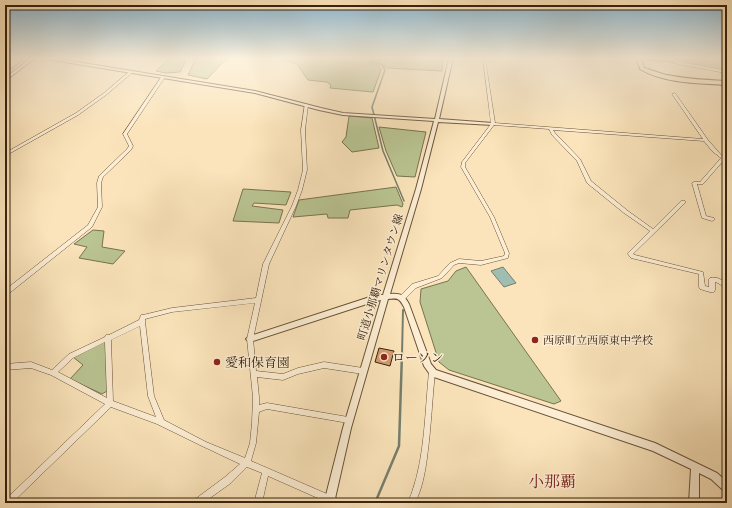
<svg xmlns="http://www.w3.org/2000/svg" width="732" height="508" viewBox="0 0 732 508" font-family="'Old Standard TT','Noto Serif JP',serif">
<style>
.green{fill:#bac593;stroke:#787350}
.water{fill:#9fbeb1;stroke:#757f6f}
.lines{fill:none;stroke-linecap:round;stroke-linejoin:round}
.stream-far2{stroke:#757f6f;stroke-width:1.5}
.stream-far1{stroke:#757f6f;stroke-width:2}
.stream{stroke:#757f6f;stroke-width:2.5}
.building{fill:#d69b70;stroke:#37210d}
.pedestrian-casing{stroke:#685238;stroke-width:3.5}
.minor-casing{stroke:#685238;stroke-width:1}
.tertiary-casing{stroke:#685238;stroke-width:2}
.trunk-casing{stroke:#37210d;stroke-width:2}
.pedestrian{stroke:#fcedd3;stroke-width:2.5}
.minor{fill:#fcedd3;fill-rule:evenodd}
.tertiary{fill:#fcedd3;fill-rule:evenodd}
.trunk{fill:#fbe4bb;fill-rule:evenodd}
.poi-dot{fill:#8f2418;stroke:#fcedd3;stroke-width:1.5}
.labels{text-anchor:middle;stroke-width:3;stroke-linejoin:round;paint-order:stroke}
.street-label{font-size:11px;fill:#37210d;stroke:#fcedd3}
.poi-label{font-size:11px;fill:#37210d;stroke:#fcedd3;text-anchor:start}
.near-poi-label{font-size:13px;fill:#37210d;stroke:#fcedd3;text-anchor:start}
.near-quarter-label{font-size:16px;fill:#7a1f14;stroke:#fcedd3}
</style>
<rect width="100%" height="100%" fill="#fbe4bb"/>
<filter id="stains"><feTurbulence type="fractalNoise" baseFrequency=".005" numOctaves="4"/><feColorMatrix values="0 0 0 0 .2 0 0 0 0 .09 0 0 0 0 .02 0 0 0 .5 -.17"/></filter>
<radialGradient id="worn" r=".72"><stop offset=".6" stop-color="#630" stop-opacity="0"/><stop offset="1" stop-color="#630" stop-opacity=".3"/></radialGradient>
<!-- green -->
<g class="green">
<path d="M170 58H187L180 72 166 73 156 71Z"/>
<path d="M196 58H227L207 79 188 75Z"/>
<path d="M279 58H367L368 61 379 66 381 70 373 92 330 88 331 85 327 82 308 80 297 64Z"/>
<path d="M443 58 442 71 387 68 379 62 372 59Z"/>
<path d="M643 58H727V73L663 61 661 62 643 59Z"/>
<path d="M349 116 372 118 379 148 352 152 342 142 346 137Z"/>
<path d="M379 127 426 132 415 177 397 176 386 151Z"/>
<path d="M396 187 403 204 402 207 397 205 350 210 348 218H328L327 214 293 217 299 200Z"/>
<path d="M243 189 291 192 286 205 254 203 252 206 283 210 279 223 233 221Z"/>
<path d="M93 230 104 231 102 247 125 251 113 264 79 258 87 247 74 244Z"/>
<path d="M466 267 561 401 554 404 449 370 439 362 420 302 421 289 448 281 456 271Z"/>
<path d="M107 340V391L102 394 70 379 83 365 73 357Z"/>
</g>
<!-- water -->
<path class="water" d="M503 267 516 283 504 287 491 271Z"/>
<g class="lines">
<!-- stream-far2 -->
<g class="stream-far2">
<path d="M369 58 370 60 382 65 385 70 372 107 383 151 404 201"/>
<path d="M5 74 25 58"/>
</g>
<!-- stream-far1 -->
<path class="stream-far1" d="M402 354 403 310"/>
<!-- stream -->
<path class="stream" d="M375 503 399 446 402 353"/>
</g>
<!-- building -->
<path class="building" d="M379 348 394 351 390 366 375 362Z"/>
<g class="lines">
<!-- pedestrian casing -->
<g class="pedestrian-casing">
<path id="pedestrian" d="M667 58 679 63 727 72"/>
</g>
<!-- minor casing -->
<g class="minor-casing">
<g id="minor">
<path d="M483 58H485L495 123 703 139 672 94 675 93 708 140 722 156 727 158V161L724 160 703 184H697L706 216 714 218V220L712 221 702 218 692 183 694 182H700L721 158 712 151 704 141 553 130 555 133 580 159 591 181 628 211 653 229 681 201H685V203L633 254 635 255 703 272 705 286 709 287V279L710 278C717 276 722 280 727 284V289L718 283 715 282V290L714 292C710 293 704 290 700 289L699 287V274L631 258 628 254V253L650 231 624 213 587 183 577 161 552 135 549 129 494 125 465 163V167L494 217 509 253 508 258 481 265 459 263 454 265 442 278 416 288 404 300H400L399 298 400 296 412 284 438 276 450 263 459 259 481 261 504 256 505 253 490 217 461 167 462 162 491 124Z"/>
<path d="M130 71 133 72 106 95 78 115 5 156V153L76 113 104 93Z"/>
<path d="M162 76 165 77 127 134 133 146 131 150 103 177 101 183 102 207 92 227 7 295H5V290L88 225 98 207 97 183 99 176 127 149 129 146 123 134Z"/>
<path d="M305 104 308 105 305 130 307 170 302 190 296 206 269 264 253 339 256 371 283 374 298 368 324 362 363 368 365 369 366 371 365 373 363 374 324 368 298 374 283 380 257 377 259 397V405L267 403 348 417 350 418 351 420 350 422 348 423 267 409 259 412 256 443 251 461 341 500 342 503H329L268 476 262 503H254L262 473 247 467 231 483 203 503H193L194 500 225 477 240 464 202 446 157 424 111 407 12 503H5V500L105 404 51 375 31 368 5 370V364L31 362 52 370 69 354 105 337 106 335H109L139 320 141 315H143L172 308 256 298 263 264 292 206 298 190 303 170 301 130ZM255 303 247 339 253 397 252 423 250 443 245 458 206 442 164 420 154 396 145 322V319L172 312ZM140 326 148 396 156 417 113 401 111 340ZM105 342 107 398 58 372 73 358Z"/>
<path d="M432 369 434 370 435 372C432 401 431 430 427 458 425 473 422 489 415 503H407C409 499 411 496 412 492 425 456 425 410 429 372L430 370Z"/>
</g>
</g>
<!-- tertiary casing -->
<g class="tertiary-casing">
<g id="tertiary">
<path d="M31 58H35L5 81V78Z"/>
<path d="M44 58H52L255 91 321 108 343 113 435 119 449 58H453L439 119 493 123 495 124 493 125 438 122 421 189 390 294C401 293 404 295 409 304L431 364 436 370 655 443 717 473 727 482V492L724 491 711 479 699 473V503H689L691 469 653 451 431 376 424 366 404 307C399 298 398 298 388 299L351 428 334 503H324L343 428 381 300 376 301 250 342 248 341 246 339 248 337 250 336 376 295H383L416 189 434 121 343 115 319 110 255 93 46 59Z"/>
<path d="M636 58H640L644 68 643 69 640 68Z"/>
</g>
</g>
<!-- trunk casing -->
<g class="trunk-casing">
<path id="trunk" d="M640 67C645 67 660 74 667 75 687 79 707 80 727 81V85C699 83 665 84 640 69Z"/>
</g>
<!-- pedestrian -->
<use href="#pedestrian" class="pedestrian"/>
<!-- minor -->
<use href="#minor" class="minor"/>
<!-- tertiary -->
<use href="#tertiary" class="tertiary"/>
<!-- trunk -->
<use href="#trunk" class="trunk"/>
</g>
<!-- sky -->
<linearGradient id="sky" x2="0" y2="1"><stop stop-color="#8bb8d2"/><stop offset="0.45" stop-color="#fdf3e0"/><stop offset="1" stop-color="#fdf3e0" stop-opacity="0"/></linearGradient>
<rect width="732" height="129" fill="url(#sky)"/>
<!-- markers -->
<g class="poi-dot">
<circle cx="535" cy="340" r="4"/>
<circle cx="384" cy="357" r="4"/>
<circle cx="217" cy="362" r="4"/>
</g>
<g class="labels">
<!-- street labels -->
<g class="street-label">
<text transform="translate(380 277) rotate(-73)" y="4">町道小那覇マリンタウン線</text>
</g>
<!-- poi labels -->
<g class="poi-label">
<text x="543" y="344">西原町立西原東中学校</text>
</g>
<!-- near-poi labels -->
<g class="near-poi-label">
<text x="392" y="362">ローソン</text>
<text x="225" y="367">愛和保育園</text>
</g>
<!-- near-quarter labels -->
<g class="near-quarter-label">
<text x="552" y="487">小那覇</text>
</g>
</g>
<!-- margin -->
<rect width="732" height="508" fill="none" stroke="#fbe4bb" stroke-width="20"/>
<rect x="6" y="6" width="720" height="496" fill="none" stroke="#37210d" stroke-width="2"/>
<rect x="10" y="10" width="712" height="488" fill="none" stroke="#37210d"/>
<rect width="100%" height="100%" filter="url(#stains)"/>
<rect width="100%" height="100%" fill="url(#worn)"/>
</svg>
